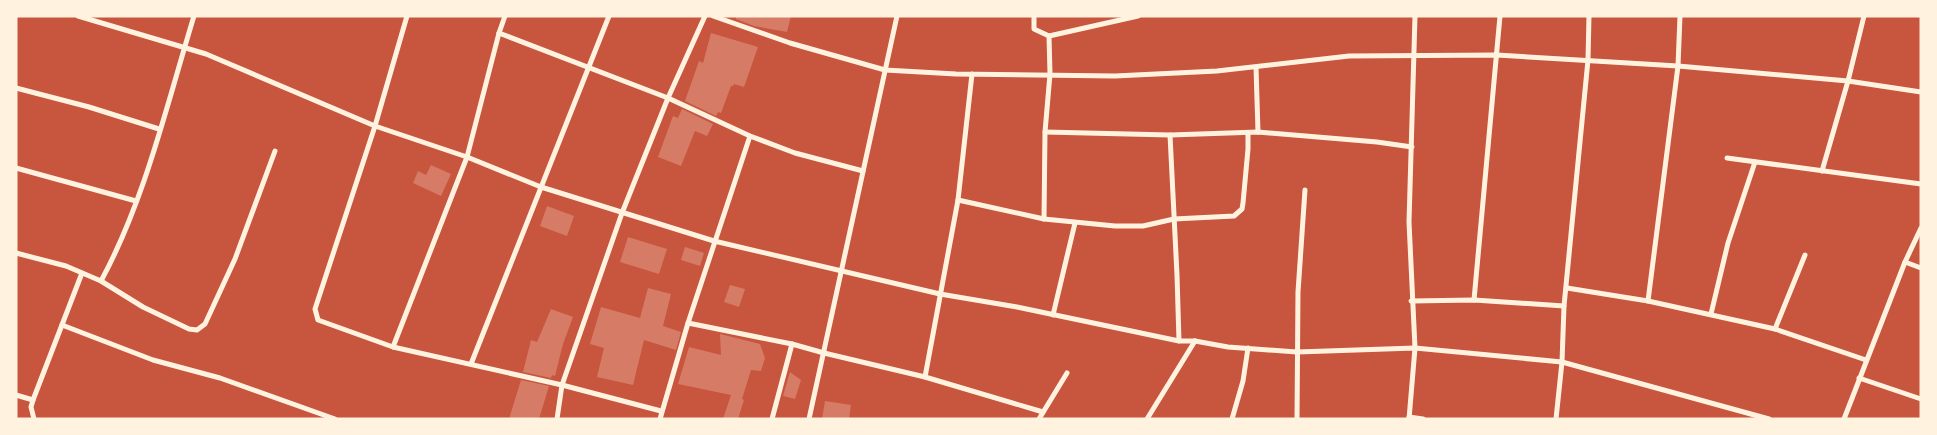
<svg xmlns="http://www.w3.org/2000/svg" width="1937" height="435" viewBox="0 0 1937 435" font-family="'Fira Sans',sans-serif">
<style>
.building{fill:#d67c66}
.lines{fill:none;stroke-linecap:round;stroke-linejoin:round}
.minor{stroke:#fff3e0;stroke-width:5}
</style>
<rect width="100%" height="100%" fill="#c8553d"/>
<!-- building -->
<g class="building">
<path d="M736 16H791L787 32 754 26 736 19Z"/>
<path d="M711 33 758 47 744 87 734 84 733 86H731L721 113 718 112 716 116 685 101 699 61 703 63Z"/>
<path d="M682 109 713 124 707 136 695 131 681 166 658 157 673 116 678 118Z"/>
<path d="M431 165 451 174 441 196 413 183 418 171 426 175Z"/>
<path d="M547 206 574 216 567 236 540 226Z"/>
<path d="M628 237 667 249 659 274 620 262Z"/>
<path d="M685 247 704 253 700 266 681 260Z"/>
<path d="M730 285 745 289 739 307 724 302Z"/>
<path d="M648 288 671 294 663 326 681 332 676 350 644 340 633 385 597 377 604 348 590 344 601 307 640 318Z"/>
<path d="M551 309 573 317 563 344 555 376 552 375 551 378 523 372 531 340 537 342Z"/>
<path d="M720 334 760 344 765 358 761 371 751 370 742 399 744 400 738 419H723L731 395 678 384 689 347 721 355Z"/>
<path d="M790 372 801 380 795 399 783 396Z"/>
<path d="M521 380 549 386 539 419H509Z"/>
<path d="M825 401 851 405 849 419H822Z"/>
</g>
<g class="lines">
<!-- minor -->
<g class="minor">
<path d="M78 16 206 54 375 126 467 157 541 187 714 241 940 294 1017 307 1179 341H1195L1228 347 1297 352 1415 348 1562 362 1769 419"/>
<path d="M407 16 375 126 315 309 318 320 393 347 562 385 661 411"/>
<path d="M713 16 790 43 885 70 956 74 1115 76 1217 71 1349 56 1497 55 1678 66 1848 81 1921 92"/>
<path d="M1034 16V29L1049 36 1050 74 1045 132 1044 219"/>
<path d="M499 33 668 98 750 136 795 153 863 171"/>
<path d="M1049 36 1138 16"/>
<path d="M1256 67 1258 132"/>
<path d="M16 88 89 107 159 129"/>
<path d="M1045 132 1170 135 1258 132 1377 142 1412 147"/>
<path d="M1170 135 1177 275 1179 341"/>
<path d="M1727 158 1921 184"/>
<path d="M16 168 136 201"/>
<path d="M1822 171 1848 81 1864 16"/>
<path d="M958 200 1044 219 1115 226H1143L1174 219 1234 216 1242 209 1243 203 1248 149V133"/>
<path d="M16 253 66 266 101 281 143 307 189 329 197 330 205 324 235 259 275 151"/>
<path d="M1905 262 1921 268"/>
<path d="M101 281C145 200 167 104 194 16"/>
<path d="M1567 288 1648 301 1775 329 1866 360"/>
<path d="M1474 300 1500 16"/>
<path d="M1411 301 1474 300 1564 306"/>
<path d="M1648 301 1678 66 1680 16"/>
<path d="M1711 314 1728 243 1755 162"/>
<path d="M1053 315 1075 223"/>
<path d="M688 323 792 344 824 353 925 377 1043 412"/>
<path d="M62 325 153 360 220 378 335 419"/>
<path d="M1775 329 1805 255"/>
<path d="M393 347 467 157 499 33 505 16"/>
<path d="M471 364 609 16"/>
<path d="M925 377 958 200 972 74"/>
<path d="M1859 378 1921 399"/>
<path d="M16 395 33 400"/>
<path d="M1409 417 1423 419"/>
<path d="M34 419 31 407 33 400 82 273"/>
<path d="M557 419 562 385 622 213 668 98 705 16"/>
<path d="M660 419 688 323 750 136"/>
<path d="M772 419 792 344"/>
<path d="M809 419 897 16"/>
<path d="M1039 419 1067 373"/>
<path d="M1147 419 1195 341"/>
<path d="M1232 419 1243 381 1248 348"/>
<path d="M1297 419 1298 292 1305 190"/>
<path d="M1409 419 1415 348 1409 222 1415 16"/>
<path d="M1556 419 1562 362 1564 306 1588 60 1589 16"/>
<path d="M1844 419 1905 262 1921 228"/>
</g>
</g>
<!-- border -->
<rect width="1937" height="435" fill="none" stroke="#fff3e0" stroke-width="35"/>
</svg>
